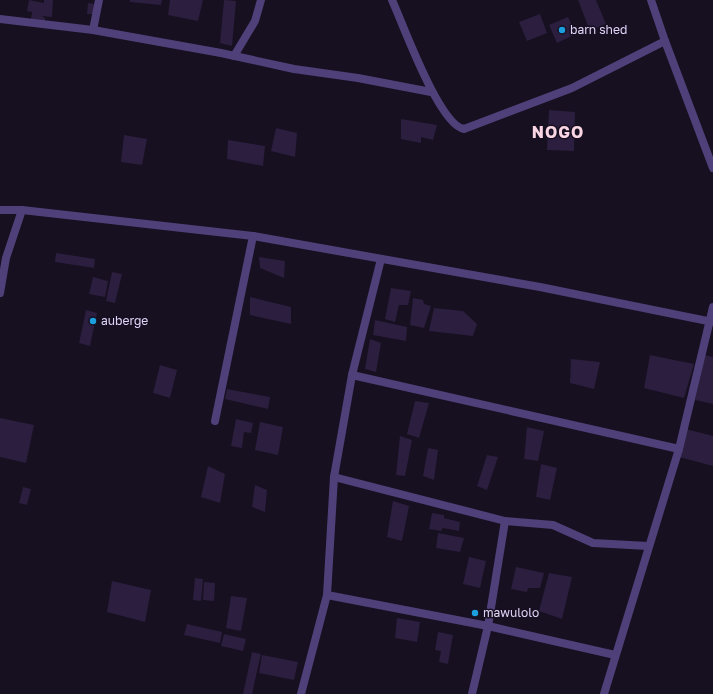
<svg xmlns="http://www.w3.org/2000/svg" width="713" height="694" viewBox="0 0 713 694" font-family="'Golos Text',sans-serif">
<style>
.building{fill:#2c1e3e}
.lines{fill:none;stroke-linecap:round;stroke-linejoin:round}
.minor{stroke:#4f4079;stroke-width:8}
.poi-dot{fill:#1b9fdf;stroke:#161020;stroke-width:1.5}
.labels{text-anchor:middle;stroke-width:3;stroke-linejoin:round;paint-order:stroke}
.poi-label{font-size:12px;fill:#e1d4fa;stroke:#161020;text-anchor:start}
.district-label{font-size:16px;font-weight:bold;letter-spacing:1px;fill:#fad5e4;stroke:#161020}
</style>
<rect width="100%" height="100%" fill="#161020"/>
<!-- building -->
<g class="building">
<path d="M29 0 44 3V0H53L52 17 42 16 45 18V23L31 19 32 12 27 11Z"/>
<path d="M130 0H162L161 5 130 2Z"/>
<path d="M170 0H203L198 21 168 15Z"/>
<path d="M224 0 236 1 232 46 220 43Z"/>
<path d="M578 0H596L606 24 590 31Z"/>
<path d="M88 3 95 4 94 14H87Z"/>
<path d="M540 14 547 33 527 41 519 22Z"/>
<path d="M568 17 576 34 557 43 549 25Z"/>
<path d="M549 110 575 112 574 151 547 150Z"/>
<path d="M401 119 437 125 433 140 421 137V143L401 139Z"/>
<path d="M276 128 297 133 295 157 271 151Z"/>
<path d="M124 135 147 139 142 165 121 162Z"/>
<path d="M228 140 265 146 263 166 227 159Z"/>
<path d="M56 253 95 259 94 268 55 262Z"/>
<path d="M259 257 285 261 284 278 260 268Z"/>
<path d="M112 272 122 274 115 303 106 301Z"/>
<path d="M93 277 108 281 105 297 89 294Z"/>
<path d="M391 288 411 291 408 305H399L395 322 385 319Z"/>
<path d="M250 297 291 307V324L250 315Z"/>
<path d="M413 298 423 300 424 304 431 306 424 328 410 325Z"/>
<path d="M434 308 463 311 477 324 473 336 429 331Z"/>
<path d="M86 310 97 313 90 346 79 343Z"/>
<path d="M375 320 407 327 406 341 373 335Z"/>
<path d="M370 339 381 343 376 372 365 369Z"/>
<path d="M650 355 694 364 684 398 644 388Z"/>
<path d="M705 355 713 357V404L695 400Z"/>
<path d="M571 359 600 362 594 389 570 383Z"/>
<path d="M160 365 177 370 170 398 153 393Z"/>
<path d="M227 389 270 397 268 409 225 399Z"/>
<path d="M415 401 429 403 419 438 407 434Z"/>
<path d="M0 418 34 425 26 463 0 457Z"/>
<path d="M236 419 253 423 251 433 244 432 242 448 231 446Z"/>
<path d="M260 422 283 427 278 455 255 450Z"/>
<path d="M527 427 544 431 538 461 524 459Z"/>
<path d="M686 429 713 436V466L679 457Z"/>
<path d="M400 436 412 440 405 476 396 475Z"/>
<path d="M428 448 438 450 434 480 423 476Z"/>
<path d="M487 455 498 457 487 490 477 486Z"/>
<path d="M541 464 557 468 550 500 536 497Z"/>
<path d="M208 466 225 474 220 503 201 497Z"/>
<path d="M255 485 267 490 265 512 252 507Z"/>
<path d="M23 487 31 489 27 505 19 503Z"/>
<path d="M393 501 409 506 402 541 387 537Z"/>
<path d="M432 513 444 515V518L460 522 459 531 443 528 441 531 429 529Z"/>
<path d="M438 533 464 538 460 552 436 548Z"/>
<path d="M469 557 486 561 480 588 463 584Z"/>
<path d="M516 567 544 573 540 588H528L527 592 511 589Z"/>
<path d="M549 573 572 577 562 619 539 611Z"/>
<path d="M195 578 203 579 201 601 193 600Z"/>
<path d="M112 581 151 590 145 622 107 612Z"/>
<path d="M204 582 215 583 214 601 203 600Z"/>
<path d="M231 596 247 598 241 631 226 628Z"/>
<path d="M397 618 420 622 417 642 395 638Z"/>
<path d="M187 624 222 632 220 643 184 635Z"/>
<path d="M438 632 453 635 448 664 439 662 441 651 435 650Z"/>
<path d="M224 634 246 639 243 651 221 646Z"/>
<path d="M252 652 261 654 252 694H243Z"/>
<path d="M262 655 298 662 294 680 259 673Z"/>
</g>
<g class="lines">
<!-- minor -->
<g class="minor">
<path d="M392 0C403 24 439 125 464 129L572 88 665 41"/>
<path d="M651 0 665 41 713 168"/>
<path d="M0 19 93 30 221 53 294 69 358 78 431 92"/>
<path d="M93 30 99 0"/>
<path d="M234 56 255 21 261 0"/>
<path d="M0 210H22L253 236 540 287 713 322"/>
<path d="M381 259 352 375 334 477 327 595 488 626 615 655"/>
<path d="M0 293 6 258 22 210"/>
<path d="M352 375 679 449"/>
<path d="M215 421 253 236"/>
<path d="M334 477 505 521 553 525 593 543 648 546"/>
<path d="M301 694 327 595"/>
<path d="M472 694 488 626 505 521"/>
<path d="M604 694 679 449 713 307"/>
</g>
</g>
<!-- markers -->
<g class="poi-dot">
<circle cx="562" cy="30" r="4"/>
<circle cx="93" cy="321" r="4"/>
<circle cx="475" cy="613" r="4"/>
</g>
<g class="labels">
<!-- poi labels -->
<g class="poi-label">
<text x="570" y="34">barn shed</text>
<text x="101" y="325">auberge</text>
<text x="483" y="617">mawulolo</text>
</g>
<!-- district labels -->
<g class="district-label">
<text x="558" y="138">NOGO</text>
</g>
</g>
</svg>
